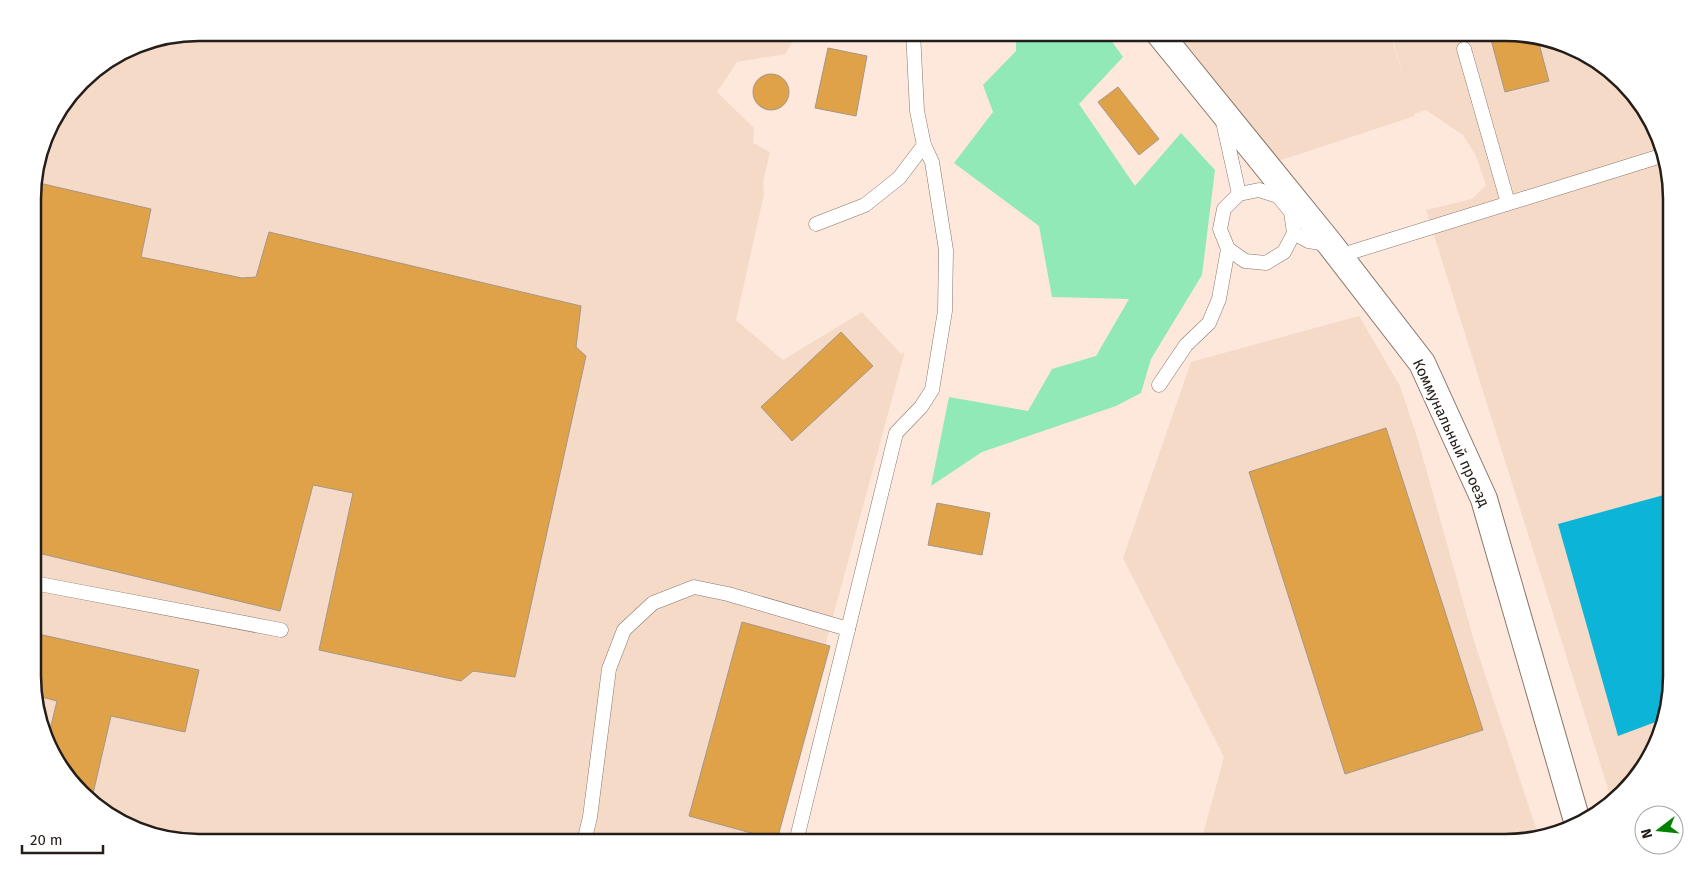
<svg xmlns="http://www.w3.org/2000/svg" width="1704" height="875" viewBox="0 0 1704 875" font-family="'Fira Sans',sans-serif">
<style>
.built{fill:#f5dac8}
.green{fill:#91e9b8}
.water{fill:#0cb4d8}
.building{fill:#dfa249;stroke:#a49786}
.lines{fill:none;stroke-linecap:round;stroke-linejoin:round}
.lane-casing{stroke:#89776a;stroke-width:15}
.street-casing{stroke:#89776a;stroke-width:28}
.lane{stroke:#fff;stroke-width:14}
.street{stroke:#fff;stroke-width:26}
.labels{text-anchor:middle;stroke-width:4.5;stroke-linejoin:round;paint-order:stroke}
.street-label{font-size:15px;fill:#241d18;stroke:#fff}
.rim{fill:none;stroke:#241d18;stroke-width:2.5}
</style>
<rect width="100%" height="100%" fill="#fde8db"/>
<!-- built -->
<g class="built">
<path d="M200 33H798L785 54 737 62 717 92 754 128 753 143 770 152 763 182 764 194 736 320 783 360 862 312 901 354 905 351 772 842H200L126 825 67 777 34 697 33 189 50 126 89 74 136 45Z"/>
<path d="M1176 33H1390L1406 86 1391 33H1504L1578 50 1637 98 1670 178 1671 676 1654 749 1611 798 1426 210 1472 199 1486 185 1476 156 1463 135 1426 110 1414 114 1415 116 1275 162Z"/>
<path d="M1359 316 1400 386 1418 440 1474 641 1538 834 1515 842H1201L1224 757 1123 558 1191 362Z"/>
</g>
<!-- green -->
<path class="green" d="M1016 33H1106L1123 57 1079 104 1135 186 1181 133 1215 170 1202 275 1151 359 1141 393 1116 406 982 452 931 486 949 397 1028 411 1052 369 1096 356 1129 299 1052 297 1039 226 954 163 993 112 983 85 1016 51Z"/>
<!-- water -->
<path class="water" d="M1671 493V676L1661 720 1618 736 1558 524Z"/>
<!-- building -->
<g class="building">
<path d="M1489 32H1504L1538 40 1549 81 1505 92Z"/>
<path d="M828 48 867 56 856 116 815 108Z"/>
<circle cx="771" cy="92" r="18"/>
<path d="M1118 87 1159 139 1139 155 1098 102Z"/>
<path d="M35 182 151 209 141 257 242 278 256 277 269 232 581 306 576 347 586 356 515 677 473 671 461 681 319 650 353 493 313 485 280 611 34 552Z"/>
<path d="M841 332 873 366 792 441 761 407Z"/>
<path d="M1386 428 1483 730 1345 774 1249 472Z"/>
<path d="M937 503 990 513 982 555 928 545Z"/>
<path d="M742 622 830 646 777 840 689 816Z"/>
<path d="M34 633 199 670 185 732 111 716 92 798 67 777 49 734 57 701 34 695Z"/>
<path d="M1287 834 1288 842H1248Z"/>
</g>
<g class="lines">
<!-- lane casing -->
<g class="lane-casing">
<g id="lane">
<path d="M1464 49 1508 203"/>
<path d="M1222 117 1239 194"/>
<path d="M816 224 865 205 899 178 924 145"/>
<path d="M1294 233 1308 241 1328 244"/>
<path d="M1339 256 1661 156"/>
<path d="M1159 385 1186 345 1209 323 1219 299 1228 249 1220 229 1224 209 1239 194 1259 190 1278 196 1291 212 1294 233 1284 252 1266 263 1245 261 1228 249"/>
<path d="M34 583 281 630"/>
<path d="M584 842 590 817 609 669 624 630 653 603 694 587 728 594 848 629"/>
<path d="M796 842 896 433 921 407 932 390 945 311 946 250 932 162 924 145 917 111 913 32"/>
</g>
</g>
<!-- street casing -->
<g class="street-casing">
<path id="street" d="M1158 32 1330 244 1422 363 1484 499 1577 821"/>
</g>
<!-- lane -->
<use href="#lane" class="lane"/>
<!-- street -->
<use href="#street" class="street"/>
</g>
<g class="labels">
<!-- street labels -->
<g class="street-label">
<text transform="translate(1451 433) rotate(65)" y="5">Коммунальный проезд</text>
</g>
</g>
<!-- crop -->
<path d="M0 0H1704V875H0ZM199 41H1505A158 158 0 0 1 1663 199V676A158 158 0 0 1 1505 834H199A158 158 0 0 1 41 676V199A158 158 0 0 1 199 41Z" fill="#fff" fill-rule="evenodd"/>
<path class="rim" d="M199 41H1505A158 158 0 0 1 1663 199V676A158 158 0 0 1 1505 834H199A158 158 0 0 1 41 676V199A158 158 0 0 1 199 41Z"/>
<!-- north arrow -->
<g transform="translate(1659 830) rotate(254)"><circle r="24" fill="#ffffff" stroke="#a7a5a3"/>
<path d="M0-4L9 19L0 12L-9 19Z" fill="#008300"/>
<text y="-8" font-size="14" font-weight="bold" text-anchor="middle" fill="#241d18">N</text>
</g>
<!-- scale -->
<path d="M22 845v8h81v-8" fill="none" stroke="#241d18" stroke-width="2.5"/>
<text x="30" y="845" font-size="15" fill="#241d18" stroke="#ffffff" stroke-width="4" paint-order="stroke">20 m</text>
</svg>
